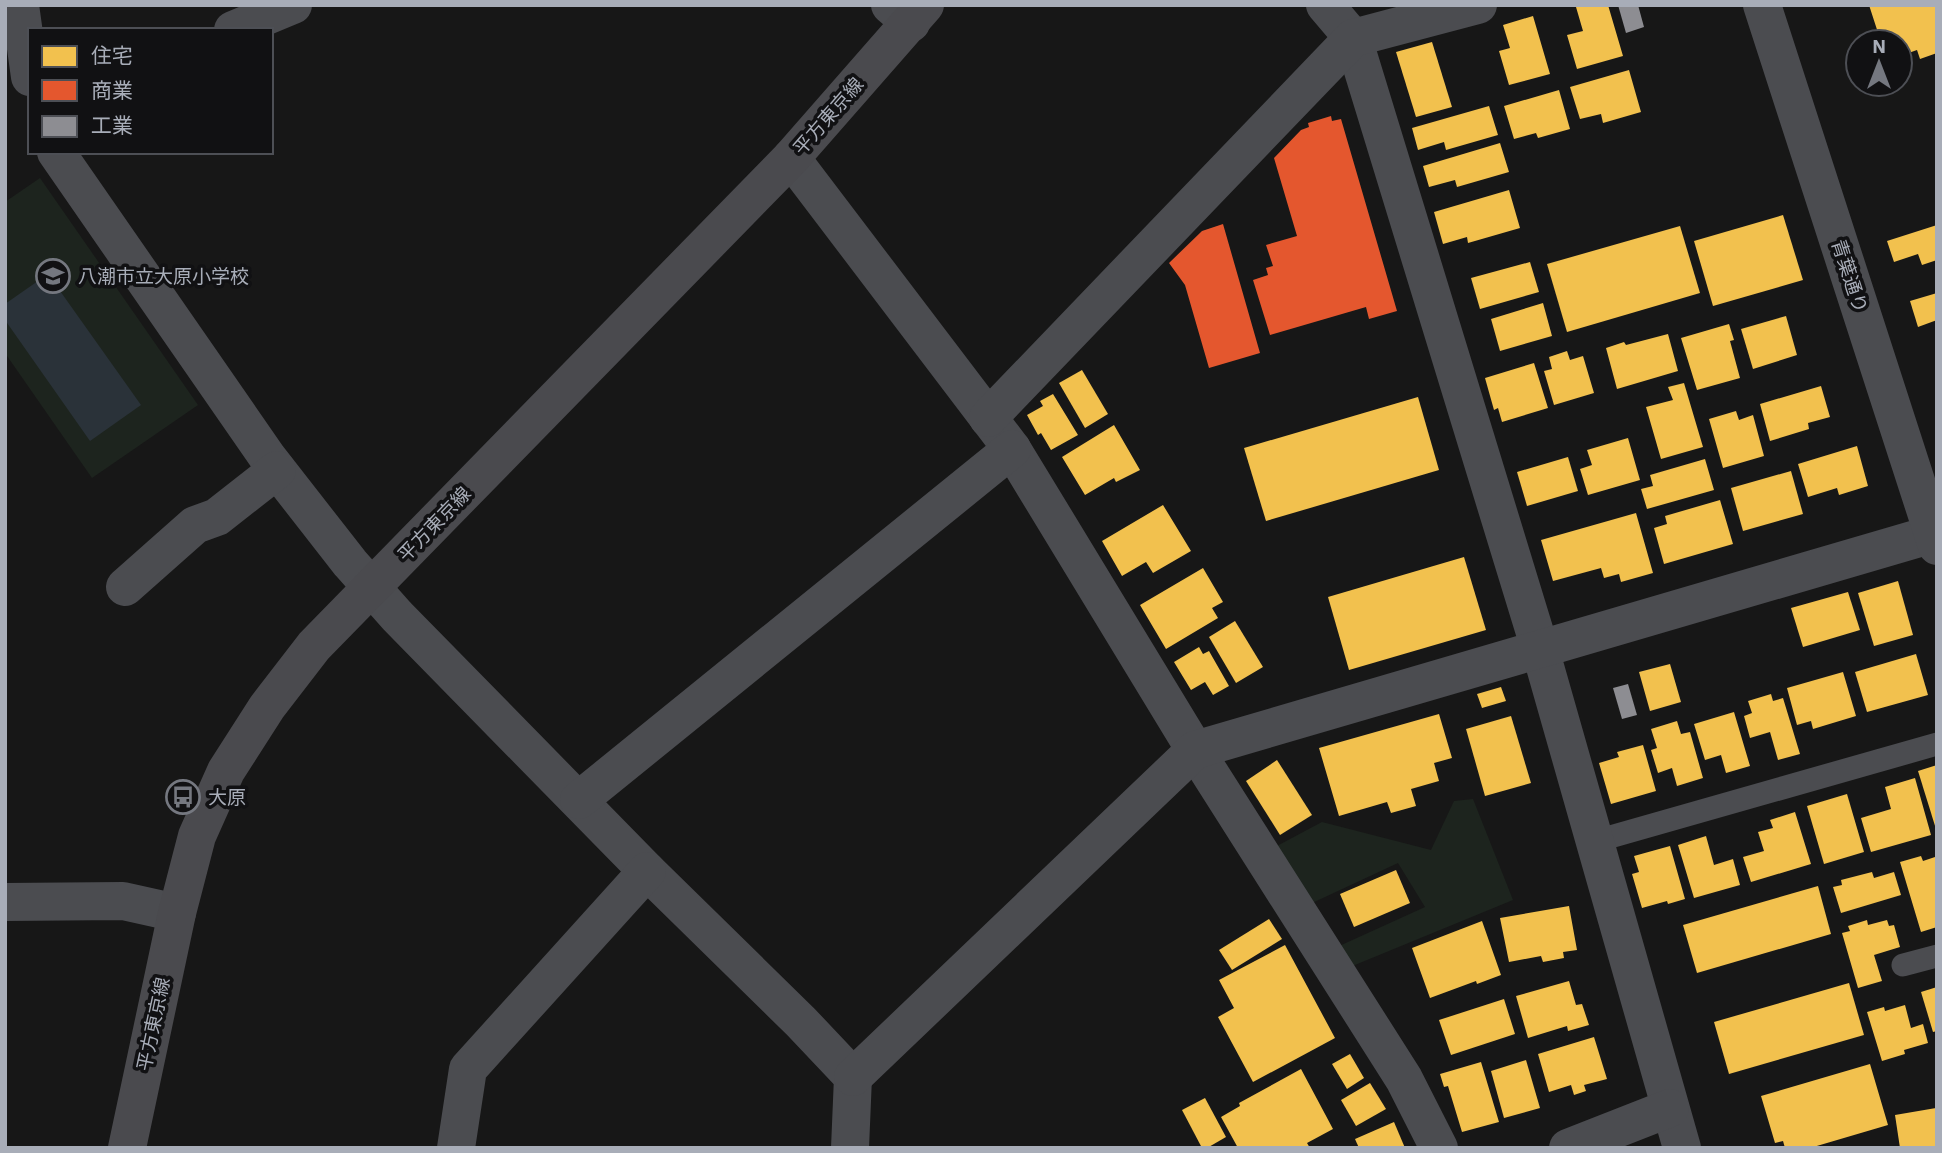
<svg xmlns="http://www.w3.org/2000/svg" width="1942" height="1153" viewBox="0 0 1942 1153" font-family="'IBM Plex Sans','Noto Sans JP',sans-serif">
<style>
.green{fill:#1d241e}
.water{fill:#2a3239}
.homes{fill:#f2c14e}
.shops{fill:#e4572e}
.industry{fill:#8d8d92}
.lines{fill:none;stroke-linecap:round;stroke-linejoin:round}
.service{stroke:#4b4c50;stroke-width:23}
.minor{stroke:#4b4c50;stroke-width:38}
.tertiary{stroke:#4b4c50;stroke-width:38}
.secondary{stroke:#4a4a4e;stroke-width:38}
.labels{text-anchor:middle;stroke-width:7;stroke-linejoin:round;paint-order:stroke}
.street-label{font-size:19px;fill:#a8adb8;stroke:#111113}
.poi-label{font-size:19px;fill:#a8adb8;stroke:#111113;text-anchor:start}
</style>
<rect width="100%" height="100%" fill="#171717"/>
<!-- green -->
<g class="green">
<path d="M40 178 198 405 92 478 5 353V202Z"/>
<path d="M1473 799 1513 900 1350 967 1337 947 1425 907 1398 863 1310 904 1275 847 1322 822 1431 850 1454 801Z"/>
</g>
<!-- water -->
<path class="water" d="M48 274 141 405 90 441 5 320V304Z"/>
<!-- homes -->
<g class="homes">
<path d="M1581 5H1608L1623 56 1577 69 1567 35 1583 31 1576 7Z"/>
<path d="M1869 5H1937V53L1920 59 1917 50 1900 56V42H1881Z"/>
<path d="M1533 16 1550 74 1509 85 1499 51 1510 48 1503 25Z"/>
<path d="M1432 42 1452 107 1416 117 1396 52Z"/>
<path d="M1629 70 1641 112 1603 123 1601 114 1580 119 1570 87Z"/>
<path d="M1559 90 1570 129 1538 138 1536 133 1514 139 1504 106Z"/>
<path d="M1489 106 1498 135 1446 150 1444 142 1418 150 1412 128Z"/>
<path d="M1500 143 1509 172 1457 187 1455 180 1429 187 1423 166Z"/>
<path d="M1509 190 1520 228 1468 243 1467 237 1443 244 1434 212Z"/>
<path d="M1783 215 1803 280 1713 306 1694 241Z"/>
<path d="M1937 225V260L1922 265 1918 254 1894 262 1887 241Z"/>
<path d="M1680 226 1700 293 1567 332 1547 264Z"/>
<path d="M1530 262 1539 292 1480 309 1471 278Z"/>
<path d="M1937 293V320L1918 327 1910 301Z"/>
<path d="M1543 303 1552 336 1500 351 1491 319Z"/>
<path d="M1786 316 1797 355 1753 369 1741 329Z"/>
<path d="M1729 324 1734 340 1730 341 1740 378 1697 390 1681 338Z"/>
<path d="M1668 334 1678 371 1617 389 1606 348 1624 342 1626 345Z"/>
<path d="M1567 351 1570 360 1583 356 1594 393 1554 405 1544 371 1552 369 1549 357Z"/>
<path d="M1534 363 1548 408 1502 422 1498 408 1494 410 1485 378Z"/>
<path d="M1082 370 1108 414 1085 428 1059 383Z"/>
<path d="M1684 383 1703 447 1661 459 1646 407 1673 400 1668 387Z"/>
<path d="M1821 386 1830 417 1808 423 1809 429 1770 441 1760 404Z"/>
<path d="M1053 394 1078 435 1051 450 1041 433 1038 435 1027 415 1043 406 1040 401Z"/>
<path d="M1418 397 1439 470 1266 521 1244 448Z"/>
<path d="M1736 411 1739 420 1753 415 1764 456 1723 468 1709 419Z"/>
<path d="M1114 425 1140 470 1116 482 1114 478 1085 495 1062 457Z"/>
<path d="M1628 438 1640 480 1588 495 1580 469 1592 465 1587 450Z"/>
<path d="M1857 446 1868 486 1839 495 1837 488 1808 497 1798 464Z"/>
<path d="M1568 457 1578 491 1527 506 1517 472Z"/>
<path d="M1705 459 1714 490 1647 509 1641 489 1653 486 1650 475Z"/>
<path d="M1791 471 1803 514 1743 531 1731 488Z"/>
<path d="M1720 500 1733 544 1664 564 1654 528 1667 524 1665 516Z"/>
<path d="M1163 505 1191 551 1153 573 1146 562 1122 576 1102 541Z"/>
<path d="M1636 513 1653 573 1621 582 1619 574 1604 578 1601 568 1553 581 1541 540Z"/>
<path d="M1464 557 1486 630 1349 670 1328 597Z"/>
<path d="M1203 568 1223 602 1212 608 1218 618 1166 649 1140 605Z"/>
<path d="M1898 581 1913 635 1874 646 1858 593Z"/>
<path d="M1848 592 1860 630 1803 647 1791 608Z"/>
<path d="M1235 621 1263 667 1236 683 1209 637Z"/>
<path d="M1199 647 1203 654 1209 651 1229 686 1213 695 1205 682 1191 690 1174 662Z"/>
<path d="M1916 654 1928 695 1867 712 1855 672Z"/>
<path d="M1670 664 1681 702 1650 711 1639 672Z"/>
<path d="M1843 672 1856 716 1813 729 1811 721 1797 725 1787 688Z"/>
<path d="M1501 687 1506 701 1482 708 1477 694Z"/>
<path d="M1771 694 1773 701 1783 698 1800 754 1778 760 1770 732 1750 738 1744 716 1752 713 1748 701Z"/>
<path d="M1734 712 1750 766 1726 773 1721 755 1705 760 1694 724Z"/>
<path d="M1439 714 1452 758 1434 763 1439 781 1411 789 1416 806 1391 813 1387 802 1339 816 1319 748Z"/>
<path d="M1511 716 1531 783 1485 796 1466 729Z"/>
<path d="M1677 721 1681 734 1690 732 1703 778 1677 786 1672 768 1658 773 1651 750 1657 748 1651 729Z"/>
<path d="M1643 745 1656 791 1611 804 1599 763 1619 757 1617 752Z"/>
<path d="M1277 760 1312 815 1280 835 1246 781Z"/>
<path d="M1937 765V829H1936L1918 771Z"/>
<path d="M1915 778 1931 835 1871 852 1861 818 1891 809 1885 787Z"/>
<path d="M1847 794 1864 852 1824 864 1807 806Z"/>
<path d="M1795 812 1811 864 1751 882 1743 857 1764 851 1758 832 1773 828 1770 820Z"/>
<path d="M1706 836 1714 865 1733 859 1740 885 1694 898 1678 845Z"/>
<path d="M1670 846 1685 899 1668 904 1667 901 1642 908 1632 874 1639 872 1634 856Z"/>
<path d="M1921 856 1923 861 1935 857 1937 861V927L1921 932 1900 862Z"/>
<path d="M1396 870 1410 903 1354 927 1340 894Z"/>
<path d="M1872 872 1874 878 1894 872 1901 895 1841 913 1833 887 1842 885 1841 880Z"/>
<path d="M1818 886 1831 934 1697 973 1683 925Z"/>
<path d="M1569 906 1577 950 1563 952 1564 958 1543 962 1541 956 1509 962 1500 918Z"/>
<path d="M1269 919 1282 939 1232 970 1219 950Z"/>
<path d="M1867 920 1868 925 1887 920 1889 926 1894 925 1900 947 1874 955 1882 981 1858 988 1842 933 1850 931 1848 926Z"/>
<path d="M1482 921 1501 975 1477 984 1476 981 1430 998 1412 948Z"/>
<path d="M1285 945 1335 1038 1253 1082 1218 1017 1234 1008 1219 980Z"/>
<path d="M1569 981 1576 1005 1582 1004 1589 1025 1568 1031 1567 1026 1528 1038 1516 996Z"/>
<path d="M1849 983 1864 1035 1729 1074 1714 1022Z"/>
<path d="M1937 987V1031L1933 1032 1921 992Z"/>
<path d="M1504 999 1515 1034 1451 1055 1439 1020Z"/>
<path d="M1905 1005 1911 1028 1923 1024 1928 1043 1904 1050 1905 1054 1882 1061 1867 1012 1884 1007 1885 1011Z"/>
<path d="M1594 1037 1607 1079 1584 1085 1586 1091 1574 1095 1571 1085 1549 1092 1538 1054Z"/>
<path d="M1350 1054 1364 1078 1347 1089 1332 1064Z"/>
<path d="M1526 1060 1540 1108 1504 1118 1491 1071Z"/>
<path d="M1481 1062 1499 1122 1462 1132 1448 1086 1444 1087 1440 1074Z"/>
<path d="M1870 1064 1888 1125 1810 1148H1785L1783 1141 1775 1143 1761 1096Z"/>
<path d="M1301 1069 1333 1129 1307 1143 1310 1148H1238L1221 1117 1240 1106 1239 1103Z"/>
<path d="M1370 1083 1386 1109 1356 1126 1341 1100Z"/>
<path d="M1205 1098 1226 1137 1207 1148H1202L1182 1110Z"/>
<path d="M1936 1108 1937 1148H1900L1895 1115Z"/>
<path d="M1394 1122 1405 1148H1359L1355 1139Z"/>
</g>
<!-- shops -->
<g class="shops">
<path d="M1331 116 1332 121 1341 119 1397 311 1369 319 1366 307 1270 335 1253 280 1268 275 1266 268 1273 266 1266 245 1297 236 1274 158 1301 130 1309 127 1308 123Z"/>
<path d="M1223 224 1260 353 1209 368 1185 285 1169 263 1202 231Z"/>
</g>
<!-- industry -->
<g class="industry">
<path d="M1618 5H1638L1644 27 1626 33Z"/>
<path d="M1628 684 1637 715 1622 719 1613 688Z"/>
</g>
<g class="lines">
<!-- service -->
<g class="service">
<path d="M1596 841 1937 744"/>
<path d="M1903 965 1937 956"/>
</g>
<!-- minor -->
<g class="minor">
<path d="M20 5 30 77"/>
<path d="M890 5 911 23"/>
<path d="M1325 5 1353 38 1540 649 1682 1148"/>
<path d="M233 30 293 5"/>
<path d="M56 152 268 458 350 563 397 616 647 871 801 1022 853 1077 850 1148"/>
<path d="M791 158 1012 449 1195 750 1404 1079 1439 1148"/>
<path d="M988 418 1353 38 1478 5"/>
<path d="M125 587 195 525 217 517 277 470"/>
<path d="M579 800 1012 449"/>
<path d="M5 902 123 901 177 913"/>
<path d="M853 1077 1195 750 1933 534"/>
<path d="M456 1148 468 1069 647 871"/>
<path d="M1568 1148 1670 1108"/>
</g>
<!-- tertiary -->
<path class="tertiary" d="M1762 5 1937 546"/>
<!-- secondary -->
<path class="secondary" d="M127 1148 177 913 197 836 226 771 267 707 314 646 791 158 925 5"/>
</g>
<!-- icons -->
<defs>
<g id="school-ring" transform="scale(1.75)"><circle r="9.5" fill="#111113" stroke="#757880" stroke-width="1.5"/><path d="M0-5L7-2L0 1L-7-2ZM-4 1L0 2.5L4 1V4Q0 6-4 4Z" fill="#757880"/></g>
<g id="bus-ring" transform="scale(1.75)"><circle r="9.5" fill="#111113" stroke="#757880" stroke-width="1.5"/><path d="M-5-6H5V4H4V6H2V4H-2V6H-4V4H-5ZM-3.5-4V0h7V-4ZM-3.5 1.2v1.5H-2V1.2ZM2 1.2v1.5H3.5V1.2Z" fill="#757880"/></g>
</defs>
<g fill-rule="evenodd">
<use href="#school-ring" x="53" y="276"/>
<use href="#bus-ring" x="183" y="797"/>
</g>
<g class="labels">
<!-- street labels -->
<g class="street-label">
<text transform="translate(828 116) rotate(-49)" y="7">平方東京線</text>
<text transform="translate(1850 276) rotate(72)" y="7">青葉通り</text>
<text transform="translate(434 524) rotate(-46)" y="7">平方東京線</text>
<text transform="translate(153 1024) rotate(-78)" y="7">平方東京線</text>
</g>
<!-- poi labels -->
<g class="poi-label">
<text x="78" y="283">八潮市立大原小学校</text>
<text x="208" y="804">大原</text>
</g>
</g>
<!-- border -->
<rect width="1942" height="1153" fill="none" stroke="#a8adb8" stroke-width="14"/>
<!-- legend -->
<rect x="28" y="28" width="245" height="126" fill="#111113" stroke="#4d4f55" stroke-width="2"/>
<rect x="42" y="46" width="35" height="21" fill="#f2c14e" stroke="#4d4f55" stroke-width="2"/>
<text x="91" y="63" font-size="21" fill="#a8adb8">住宅</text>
<rect x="42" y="80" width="35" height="21" fill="#e4572e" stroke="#4d4f55" stroke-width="2"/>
<text x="91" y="98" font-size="21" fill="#a8adb8">商業</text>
<rect x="42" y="116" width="35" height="21" fill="#8d8d92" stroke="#4d4f55" stroke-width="2"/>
<text x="91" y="133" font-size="21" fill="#a8adb8">工業</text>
<!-- north arrow -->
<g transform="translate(1879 63)"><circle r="33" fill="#111113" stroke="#4d4f55" stroke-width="2"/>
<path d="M0-5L12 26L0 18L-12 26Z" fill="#757880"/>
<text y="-10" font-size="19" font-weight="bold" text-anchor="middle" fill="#a8adb8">N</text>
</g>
</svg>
